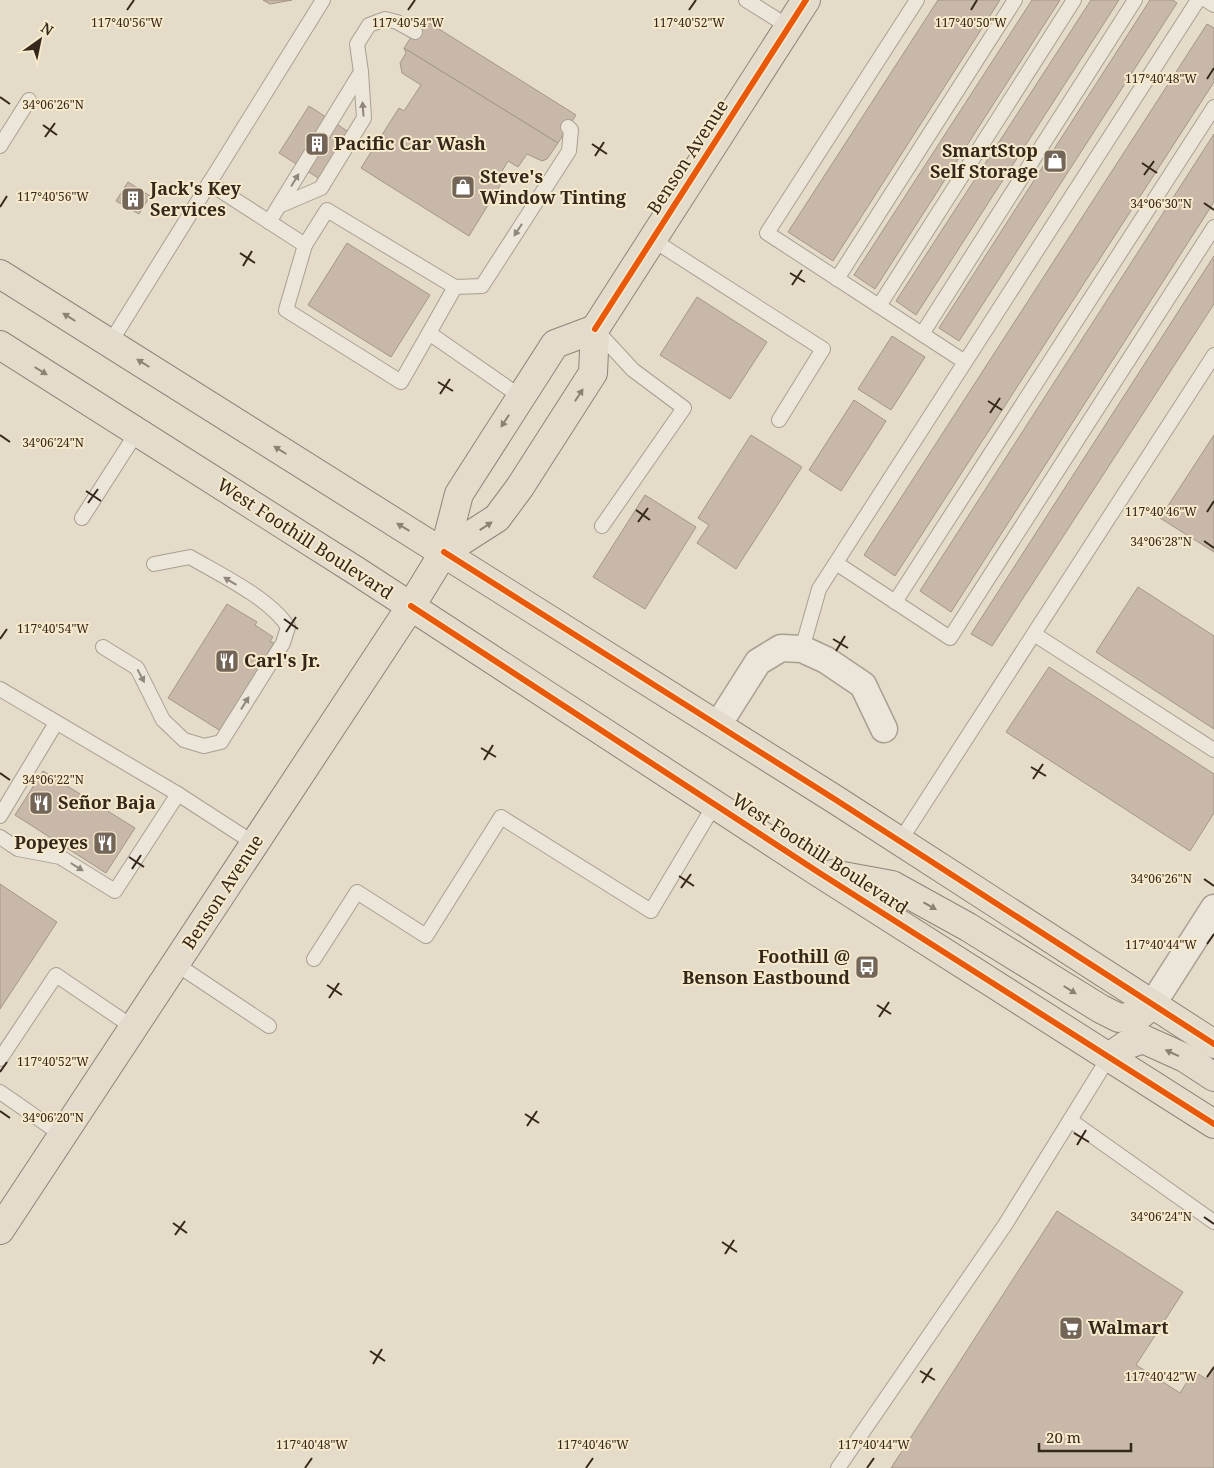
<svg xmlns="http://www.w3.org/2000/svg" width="1214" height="1468" viewBox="0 0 1214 1468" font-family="'Noto Serif',serif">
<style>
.building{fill:#c8b8a9;stroke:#a49688}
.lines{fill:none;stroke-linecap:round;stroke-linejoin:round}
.lane-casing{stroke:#a8a092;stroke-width:16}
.street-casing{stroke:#a8a092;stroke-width:29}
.primary-casing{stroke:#8e8579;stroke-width:30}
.lane{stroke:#ebe5da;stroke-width:14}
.street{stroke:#ebe5da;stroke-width:26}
.primary{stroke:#e3dbcb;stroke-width:28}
.cycleway-casing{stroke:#f7e9cc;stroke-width:9}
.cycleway{stroke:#e8590c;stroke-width:6}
.oneway{fill:#90867a}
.oneway2{fill:#8c8173}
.ticks{fill:none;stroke:#36271b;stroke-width:2}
.labels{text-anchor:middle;stroke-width:4;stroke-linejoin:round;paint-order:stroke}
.poi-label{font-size:18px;font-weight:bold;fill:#36271b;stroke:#f7e9cc;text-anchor:start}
.street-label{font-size:18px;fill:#36271b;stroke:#f7e9cc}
.ticks-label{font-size:12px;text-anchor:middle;fill:#36271b;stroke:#f7e9cc;stroke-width:4;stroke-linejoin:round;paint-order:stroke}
</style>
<rect width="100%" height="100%" fill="#e4dbc8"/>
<!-- building -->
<g class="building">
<path d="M263 0H292L270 4Z"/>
<path d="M938 0H1000L833 261 788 232Z"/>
<path d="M1032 0H1060L875 289 854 275Z"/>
<path d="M1091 0H1119L916 315 896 301Z"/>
<path d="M1150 0H1173L1177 3 959 341 939 328Z"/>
<path d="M423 19 576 115 558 143 404 48Z"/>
<path d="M1207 24 1214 28V82L895 576 864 555Z"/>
<path d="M404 48 558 143 547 159 542 161 527 154 518 167 508 161 502 171 507 174 469 236 361 168 399 108 404 111 421 85 402 73 400 63 406 53Z"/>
<path d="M309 106 355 136 326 183 279 153Z"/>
<path d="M1214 134V202L951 612 920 591Z"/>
<path d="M128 182 150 196 139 214 116 201Z"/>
<path d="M347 243 430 295 391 357 308 305Z"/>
<path d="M1214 256V304L992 646 971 634Z"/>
<path d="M697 297 767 342 730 399 660 355Z"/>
<path d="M892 336 925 357 891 410 858 389Z"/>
<path d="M854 400 886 421 841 491 809 470Z"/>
<path d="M751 435 802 467 736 569 697 543 709 525 698 518Z"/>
<path d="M1214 435V552L1160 518Z"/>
<path d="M645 495 696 527 645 609 593 577Z"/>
<path d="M1138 587 1214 636V729L1096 652Z"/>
<path d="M227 604 257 622 255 625 273 637 270 641 274 643 252 679 256 682 224 733 168 698Z"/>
<path d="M1049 667 1214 774V813L1190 851 1006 732Z"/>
<path d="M43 771 135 828 106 873 15 815Z"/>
<path d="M0 884 57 922 0 1009Z"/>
<path d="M1057 1211 1183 1292 1136 1365 1180 1393 1194 1371 1206 1379 1214 1366V1468H891Z"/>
</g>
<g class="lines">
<!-- lane casing -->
<g class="lane-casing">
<g id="lane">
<path d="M746 0 789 27"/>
<path d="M917 0 767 233 965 362"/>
<path d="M1206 0 1214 5"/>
<path d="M0 146 29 100"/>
<path d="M209 183 305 245 327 210 455 287 429 333 521 397"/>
<path d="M279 206 321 188 364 118 361 72"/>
<path d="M269 222 361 72 357 44 369 25 385 19 397 22 415 32"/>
<path d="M653 240 823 349 779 420"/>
<path d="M305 245 286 310 401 382 429 333"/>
<path d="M837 279 1015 0"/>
<path d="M455 287 482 286 569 151 571 130 568 127"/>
<path d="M879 306 1074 0"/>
<path d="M596 330 633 370 684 408 602 526"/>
<path d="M922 334 1135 0"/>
<path d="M110 343 323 0"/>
<path d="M82 518 137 432"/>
<path d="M836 563 950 638 1214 227"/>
<path d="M895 602 1214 107"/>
<path d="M1034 634 1214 750"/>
<path d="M103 647 137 668 163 720 184 740 204 746 221 742 283 643 288 627C271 599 219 574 190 557L154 564"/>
<path d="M802 649 819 589 1198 0"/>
<path d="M0 689 178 794 255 844"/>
<path d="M0 816 56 723"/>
<path d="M0 837 18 849 60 857 115 891 178 794"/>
<path d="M900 841 1214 355"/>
<path d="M314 959 357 892 426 936 501 817 651 911 715 804"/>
<path d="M176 964 269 1026"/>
<path d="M0 1059 56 975 134 1028"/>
<path d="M0 1092 62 1135"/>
<path d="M1070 1120 1214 1222"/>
<path d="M838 1468 1005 1225 1109 1057"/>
</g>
</g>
<!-- street casing -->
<g class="street-casing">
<g id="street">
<path d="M718 725 758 662 781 648 802 649 826 660 863 685 884 729"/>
<path d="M1152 1005 1214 908"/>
</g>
</g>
<!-- primary casing -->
<g class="primary-casing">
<g id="primary">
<path d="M0 274 836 800 1214 1044"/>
<path d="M0 345 358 572 818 872 1214 1124"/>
<path d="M444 552 497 518 520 487 593 373 595 329 806 0"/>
<path d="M832 874 892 885 968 927 1101 1009 1119 1018 1140 1015 1152 1005"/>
<path d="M1109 1057 1126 1045 1143 1039 1185 1058 1214 1077"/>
<path d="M0 1230 411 606 444 552 459 494 555 344 595 329"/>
</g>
</g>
<!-- lane -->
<use href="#lane" class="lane"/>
<!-- street -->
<use href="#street" class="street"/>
<!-- primary -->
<use href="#primary" class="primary"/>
<!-- cycleway casing -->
<g class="cycleway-casing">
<g id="cycleway">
<path d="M595 329 806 0"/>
<path d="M444 552 836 800 1214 1044"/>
<path d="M411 606 818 872 1214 1124"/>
</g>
</g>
<!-- cycleway -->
<use href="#cycleway" class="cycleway"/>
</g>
<!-- one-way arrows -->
<defs><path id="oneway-solid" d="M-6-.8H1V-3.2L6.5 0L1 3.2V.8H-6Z" transform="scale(1.25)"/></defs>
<g class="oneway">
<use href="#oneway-solid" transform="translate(363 109) rotate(-94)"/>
<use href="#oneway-solid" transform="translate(295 180) rotate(-59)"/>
<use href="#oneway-solid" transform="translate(518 230) rotate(123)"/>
<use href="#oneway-solid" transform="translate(230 581) rotate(-149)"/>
<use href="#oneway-solid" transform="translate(141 676) rotate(62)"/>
<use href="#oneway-solid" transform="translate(245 703) rotate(-58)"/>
<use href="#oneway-solid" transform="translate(77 867) rotate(32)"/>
</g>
<g class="oneway2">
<use href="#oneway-solid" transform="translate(69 317) rotate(-148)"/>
<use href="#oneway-solid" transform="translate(143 363) rotate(-148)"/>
<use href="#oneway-solid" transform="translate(41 371) rotate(32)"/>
<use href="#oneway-solid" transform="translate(579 395) rotate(-57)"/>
<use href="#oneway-solid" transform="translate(505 421) rotate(123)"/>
<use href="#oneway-solid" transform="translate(280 450) rotate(-148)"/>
<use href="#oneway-solid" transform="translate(486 526) rotate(-33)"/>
<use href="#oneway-solid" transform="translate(403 527) rotate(-149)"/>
<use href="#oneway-solid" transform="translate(930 906) rotate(29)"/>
<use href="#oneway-solid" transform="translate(1070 990) rotate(32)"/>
<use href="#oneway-solid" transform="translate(1172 1053) rotate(-155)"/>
</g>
<!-- ticks -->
<path class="ticks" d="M127 10 134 0M408 10 415 0M689 10 696 0M971 10 977 0M1207 79 1214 68M0 97 10 104M43 125 57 135M45 137 55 123M592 144 607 154M595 156 604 142M1142 163 1157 173M1144 175 1154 161M1204 203 1214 210M0 207 7 196M240 253 255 263M243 266 252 251M790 273 805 282M792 285 802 270M438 382 453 391M440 394 450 379M988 401 1002 410M990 413 1000 398M0 435 10 442M86 491 101 501M88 503 98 489M636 510 650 520M1207 512 1214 501M638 522 648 508M1204 541 1214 548M284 619 298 629M286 632 296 617M0 639 7 629M833 639 848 648M836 651 845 636M481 748 496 757M484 760 493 745M1031 767 1046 776M0 773 10 780M1033 779 1043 764M129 857 144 867M132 869 141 855M679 876 694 886M1204 879 1214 886M681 888 691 874M1207 944 1214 934M327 985 342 995M329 998 339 983M877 1005 891 1014M879 1017 889 1002M0 1072 7 1062M0 1111 10 1118M525 1114 539 1123M527 1126 537 1111M1074 1133 1089 1142M1077 1145 1086 1130M1204 1217 1214 1224M173 1223 187 1233M175 1235 185 1221M722 1242 737 1252M725 1254 734 1240M370 1351 385 1361M373 1364 382 1349M920 1371 935 1380M1207 1377 1214 1367M922 1383 932 1368M305 1468 312 1458M586 1468 593 1458M867 1468 874 1458"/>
<!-- icons -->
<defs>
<g id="building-square" transform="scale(1.25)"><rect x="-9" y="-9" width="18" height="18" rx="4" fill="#736658" stroke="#f7e9cc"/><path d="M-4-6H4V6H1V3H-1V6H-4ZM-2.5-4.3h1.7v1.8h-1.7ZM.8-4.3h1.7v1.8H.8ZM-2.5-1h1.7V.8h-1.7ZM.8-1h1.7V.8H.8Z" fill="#fff"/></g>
<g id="shop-square" transform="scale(1.25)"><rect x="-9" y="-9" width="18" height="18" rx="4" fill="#736658" stroke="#f7e9cc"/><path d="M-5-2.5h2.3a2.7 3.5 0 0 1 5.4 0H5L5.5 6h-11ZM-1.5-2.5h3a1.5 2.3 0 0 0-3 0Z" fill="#fff"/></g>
<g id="restaurant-square" transform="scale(1.25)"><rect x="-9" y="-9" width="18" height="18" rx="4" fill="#736658" stroke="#f7e9cc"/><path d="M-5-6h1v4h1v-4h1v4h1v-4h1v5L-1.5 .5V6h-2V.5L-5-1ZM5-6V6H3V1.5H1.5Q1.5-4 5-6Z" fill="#fff"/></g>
<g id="bus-square" transform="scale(1.25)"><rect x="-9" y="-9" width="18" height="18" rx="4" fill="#736658" stroke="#f7e9cc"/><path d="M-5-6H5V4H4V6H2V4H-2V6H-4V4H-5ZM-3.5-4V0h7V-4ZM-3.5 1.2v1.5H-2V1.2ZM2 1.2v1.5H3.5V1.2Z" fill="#fff"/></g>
<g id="supermarket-square" transform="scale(1.25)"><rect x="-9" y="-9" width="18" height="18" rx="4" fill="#736658" stroke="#f7e9cc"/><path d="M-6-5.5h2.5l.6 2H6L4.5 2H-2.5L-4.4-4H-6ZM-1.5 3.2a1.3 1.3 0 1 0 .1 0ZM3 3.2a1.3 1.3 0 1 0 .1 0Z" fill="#fff"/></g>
</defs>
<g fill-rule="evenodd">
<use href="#building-square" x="317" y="144"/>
<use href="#shop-square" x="1055" y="161"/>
<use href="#shop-square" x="463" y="187"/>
<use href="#building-square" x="133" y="199"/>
<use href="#restaurant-square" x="227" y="661"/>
<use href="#restaurant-square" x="41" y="803"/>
<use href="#restaurant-square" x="105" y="843"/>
<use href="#bus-square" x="867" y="967"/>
<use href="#supermarket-square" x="1071" y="1328"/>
</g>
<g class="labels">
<!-- poi labels -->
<g class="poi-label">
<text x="334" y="150">Pacific Car Wash</text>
<text x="1038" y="157" text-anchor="end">SmartStop<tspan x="1038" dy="21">Self Storage</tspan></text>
<text x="480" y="183">Steve's<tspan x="480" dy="21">Window Tinting</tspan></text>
<text x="150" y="195">Jack's Key<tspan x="150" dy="21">Services</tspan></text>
<text x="244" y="667">Carl's Jr.</text>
<text x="58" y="809">Señor Baja</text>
<text x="88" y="849" text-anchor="end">Popeyes</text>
<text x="850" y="963" text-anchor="end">Foothill @<tspan x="850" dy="21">Benson Eastbound</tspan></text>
<text x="1088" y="1334">Walmart</text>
</g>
<!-- street labels -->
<g class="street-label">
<text transform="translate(688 157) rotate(-57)" y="6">Benson Avenue</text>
<text transform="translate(305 539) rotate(33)" y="6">West Foothill Boulevard</text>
<text transform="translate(820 854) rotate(33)" y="6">West Foothill Boulevard</text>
<text transform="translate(223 892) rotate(-57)" y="6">Benson Avenue</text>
</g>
</g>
<g class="ticks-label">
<text x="971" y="27">117°40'50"W</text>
<text x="127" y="27">117°40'56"W</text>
<text x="408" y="27">117°40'54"W</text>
<text x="689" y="27">117°40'52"W</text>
<text x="1161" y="83">117°40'48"W</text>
<text x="53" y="109">34°06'26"N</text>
<text x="53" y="201">117°40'56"W</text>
<text x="1161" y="208">34°06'30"N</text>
<text x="53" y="447">34°06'24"N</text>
<text x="1161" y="516">117°40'46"W</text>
<text x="1161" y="546">34°06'28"N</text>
<text x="53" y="633">117°40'54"W</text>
<text x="53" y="784">34°06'22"N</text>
<text x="1161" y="883">34°06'26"N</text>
<text x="1161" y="949">117°40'44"W</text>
<text x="53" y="1066">117°40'52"W</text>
<text x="53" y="1122">34°06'20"N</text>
<text x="1161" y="1221">34°06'24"N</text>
<text x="1161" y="1381">117°40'42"W</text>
<text x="312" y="1449">117°40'48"W</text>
<text x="593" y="1449">117°40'46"W</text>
<text x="874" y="1449">117°40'44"W</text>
</g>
<!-- north arrow -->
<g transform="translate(40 40) rotate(33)" stroke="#f7e9cc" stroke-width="4" paint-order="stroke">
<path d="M0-4L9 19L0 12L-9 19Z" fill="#36271b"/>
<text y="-8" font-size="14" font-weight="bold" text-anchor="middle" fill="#36271b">N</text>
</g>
<!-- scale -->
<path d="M1039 1443v8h92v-8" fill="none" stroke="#36271b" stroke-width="2.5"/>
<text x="1046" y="1443" font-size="15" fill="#36271b" stroke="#f7e9cc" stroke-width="4" paint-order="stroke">20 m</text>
</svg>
